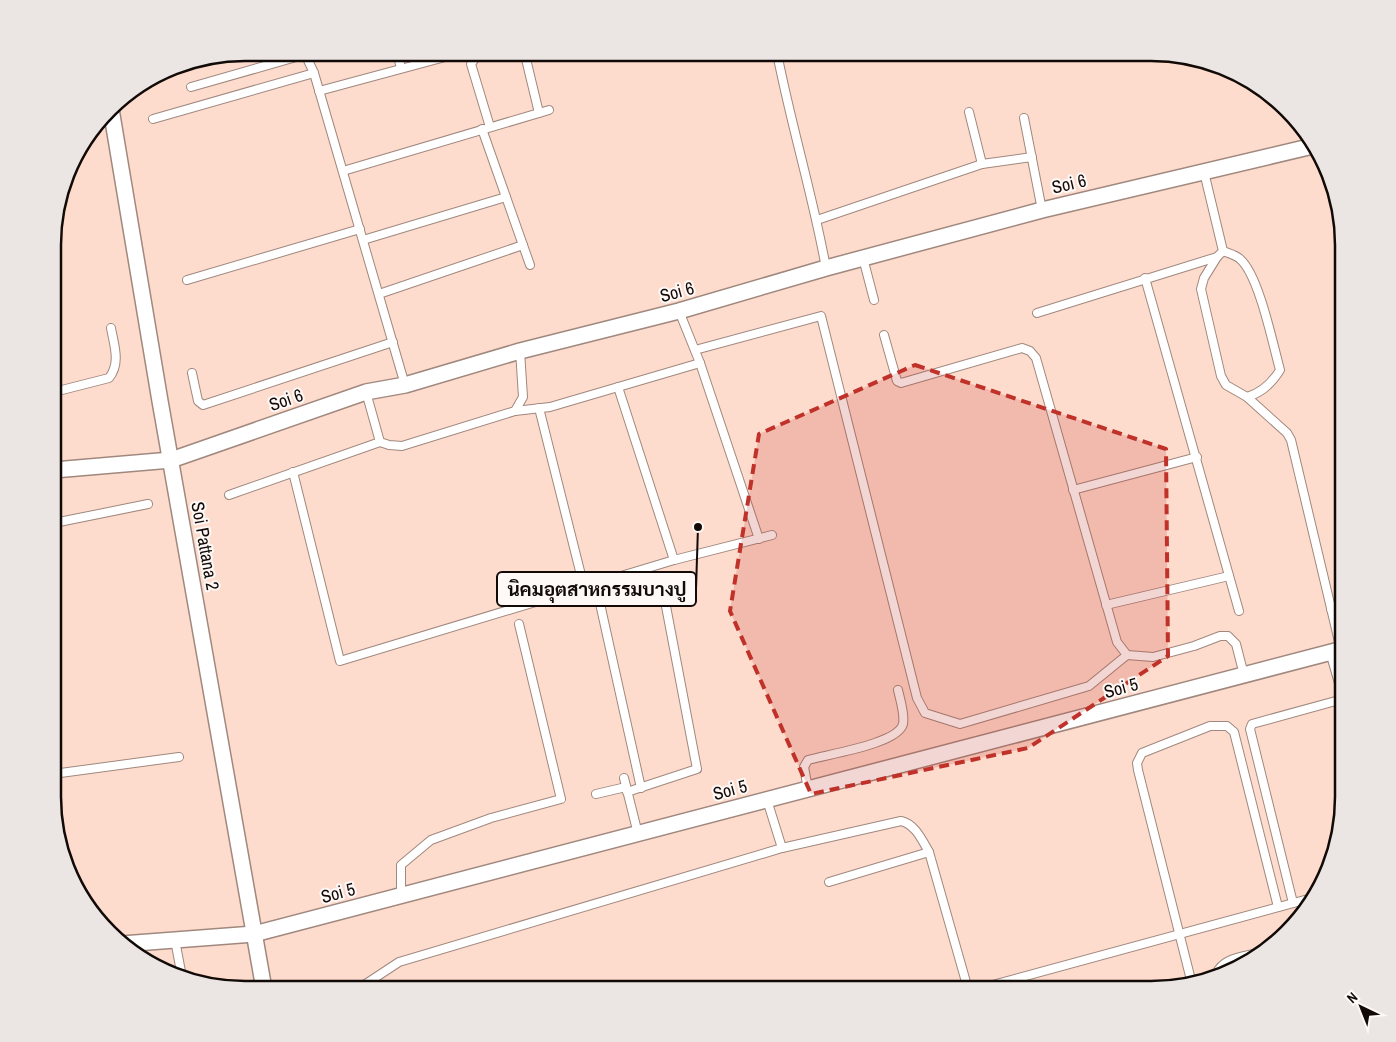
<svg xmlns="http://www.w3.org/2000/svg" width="1396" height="1042" viewBox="0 0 1396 1042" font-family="'Archivo Narrow',Sarabun,sans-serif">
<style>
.built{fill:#fedccd}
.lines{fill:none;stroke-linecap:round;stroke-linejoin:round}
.service-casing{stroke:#a0887e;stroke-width:10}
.minor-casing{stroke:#a0887e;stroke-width:18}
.service{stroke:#fff;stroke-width:8}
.minor{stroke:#fff;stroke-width:15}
.marked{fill:#bf3129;fill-opacity:0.2;stroke:#bf3129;stroke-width:4;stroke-dasharray:10 6;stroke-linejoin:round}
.labels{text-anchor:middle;stroke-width:4;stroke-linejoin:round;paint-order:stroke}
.street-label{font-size:18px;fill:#120a07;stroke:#fef9f7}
.rim{fill:none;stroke:#120a07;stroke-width:2.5}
.leader{fill:none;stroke:#120a07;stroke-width:2}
.callout-dot{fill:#120a07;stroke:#fef9f7;stroke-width:2}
.callout{fill:#fef9f7;stroke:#120a07;stroke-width:2}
.callout-label{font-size:19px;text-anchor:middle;font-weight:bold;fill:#120a07}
</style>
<rect width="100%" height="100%" fill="#fee8df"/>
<!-- built -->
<path class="built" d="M245 53H1163L1224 67 1278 100 1324 160 1343 245V810L1329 871 1296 924 1236 970 1151 989H233L172 975 118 942 73 882 53 810 54 220 78 149 118 100 183 63Z"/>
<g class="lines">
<!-- service casing -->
<g class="service-casing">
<g id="service">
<path d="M397 53 401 68"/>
<path d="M479 53 471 64 490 127"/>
<path d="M520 53 526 59 539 113 549 110"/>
<path d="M777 53C791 125 813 196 826 268"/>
<path d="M1124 56 1134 53"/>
<path d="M191 87 303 55 306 56 314 73 405 385"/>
<path d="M319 91 460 53"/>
<path d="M969 112 982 164 1032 157"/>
<path d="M1024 118 1042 210"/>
<path d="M153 119 314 73"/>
<path d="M482 129 530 265"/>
<path d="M343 171 539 113"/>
<path d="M817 220 982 164"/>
<path d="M363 240 506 197"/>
<path d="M1223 251C1228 253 1236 255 1240 259 1259 275 1273 345 1280 370 1272 383 1261 393 1247 397L1287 433 1291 440 1341 650"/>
<path d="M1217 257 1204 278 1201 289 1221 376 1226 385 1247 397"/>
<path d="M863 258 874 300"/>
<path d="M1145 278 1239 611"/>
<path d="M187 280 360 229"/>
<path d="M379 294 523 245"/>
<path d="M679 311 700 363 759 539"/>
<path d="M1037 313 1217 257 1223 251 1204 172"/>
<path d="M884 335 897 381 901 383 1022 348 1030 351 1036 358 1117 642 1127 655 1153 657 1194 646 1220 636H1228L1236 644 1244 675"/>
<path d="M695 350 821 316 917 698 925 713 960 724 1089 686 1127 655"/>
<path d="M192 373 198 401 203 405 393 342"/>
<path d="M54 392 109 378C121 363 114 345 111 328"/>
<path d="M539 408 584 587"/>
<path d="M515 411 550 407 700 363"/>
<path d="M380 442 389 445 402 446 515 411 523 397 520 351"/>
<path d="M293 472 340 661 674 560 618 387"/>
<path d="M1073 490 1197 457"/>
<path d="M229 495 380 442 366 392"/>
<path d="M54 523 148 504"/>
<path d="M674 560 772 535"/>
<path d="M599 599 641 788"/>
<path d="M1106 605 1229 576"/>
<path d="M1331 609 1343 606"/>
<path d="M1330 652 1343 697"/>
<path d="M53 774 179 757"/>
<path d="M624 778 638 834"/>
<path d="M808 789 804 767 808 760C828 754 898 744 903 724 905 714 900 699 898 690"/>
<path d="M627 792 697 769 661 580"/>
<path d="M596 794 626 787"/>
<path d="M782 848 901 821C915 824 922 840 929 852L968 989"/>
<path d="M829 882 929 852"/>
<path d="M401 896V865L431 840 491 818 561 799 519 624"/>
<path d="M1293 903 1250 729 1252 724 1343 699"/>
<path d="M175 940 182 977"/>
<path d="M1216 974C1223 958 1241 957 1257 953"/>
<path d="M1191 980 1138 770 1137 763 1142 753 1210 726H1227L1234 732 1278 907"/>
<path d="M358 989 399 962 782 848 767 800"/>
<path d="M988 989 989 986 1312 898"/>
</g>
</g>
<!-- minor casing -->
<g class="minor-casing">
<g id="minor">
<path d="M111 109 160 401 264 989"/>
<path d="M54 470 171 460 366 392 405 385 520 351 679 311 826 268 1042 210 1313 146"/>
<path d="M122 944 254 934 1343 649"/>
</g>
</g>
<!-- service -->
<use href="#service" class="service"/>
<!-- minor -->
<use href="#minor" class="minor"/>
</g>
<!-- marked area -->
<path class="marked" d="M915 365 1166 449 1168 656 1028 748 811 794 730 611 759 434Z"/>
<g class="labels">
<!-- street labels -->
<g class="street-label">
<text transform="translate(1069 184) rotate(-13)" y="6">Soi 6</text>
<text transform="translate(677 292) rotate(-15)" y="6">Soi 6</text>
<text transform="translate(286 400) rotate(-19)" y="6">Soi 6</text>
<text transform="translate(205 546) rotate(80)" y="6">Soi Pattana 2</text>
<text transform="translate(1121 688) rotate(-15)" y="6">Soi 5</text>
<text transform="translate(730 790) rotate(-15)" y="6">Soi 5</text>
<text transform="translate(338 893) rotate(-15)" y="6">Soi 5</text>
</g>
</g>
<!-- crop -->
<path d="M0 0H1396V1042H0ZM245 61H1151A184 184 0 0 1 1335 245V797A184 184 0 0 1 1151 981H245A184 184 0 0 1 61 797V245A184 184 0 0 1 245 61Z" fill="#ebe6e4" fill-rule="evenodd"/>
<path class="rim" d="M245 61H1151A184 184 0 0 1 1335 245V797A184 184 0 0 1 1151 981H245A184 184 0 0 1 61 797V245A184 184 0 0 1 245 61Z"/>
<!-- callouts -->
<path class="leader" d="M698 527L696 589"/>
<circle class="callout-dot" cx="698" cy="527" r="5"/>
<rect class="callout" x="497" y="572" width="199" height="34" rx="5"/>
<g class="callout-label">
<text x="597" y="596">นิคมอุตสาหกรรมบางปู</text>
</g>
<!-- north arrow -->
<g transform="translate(1361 1007) rotate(317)" stroke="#fef9f7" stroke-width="4" paint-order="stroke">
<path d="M0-4L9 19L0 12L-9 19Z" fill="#120a07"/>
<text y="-8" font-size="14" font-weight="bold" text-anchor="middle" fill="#120a07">N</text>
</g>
</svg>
